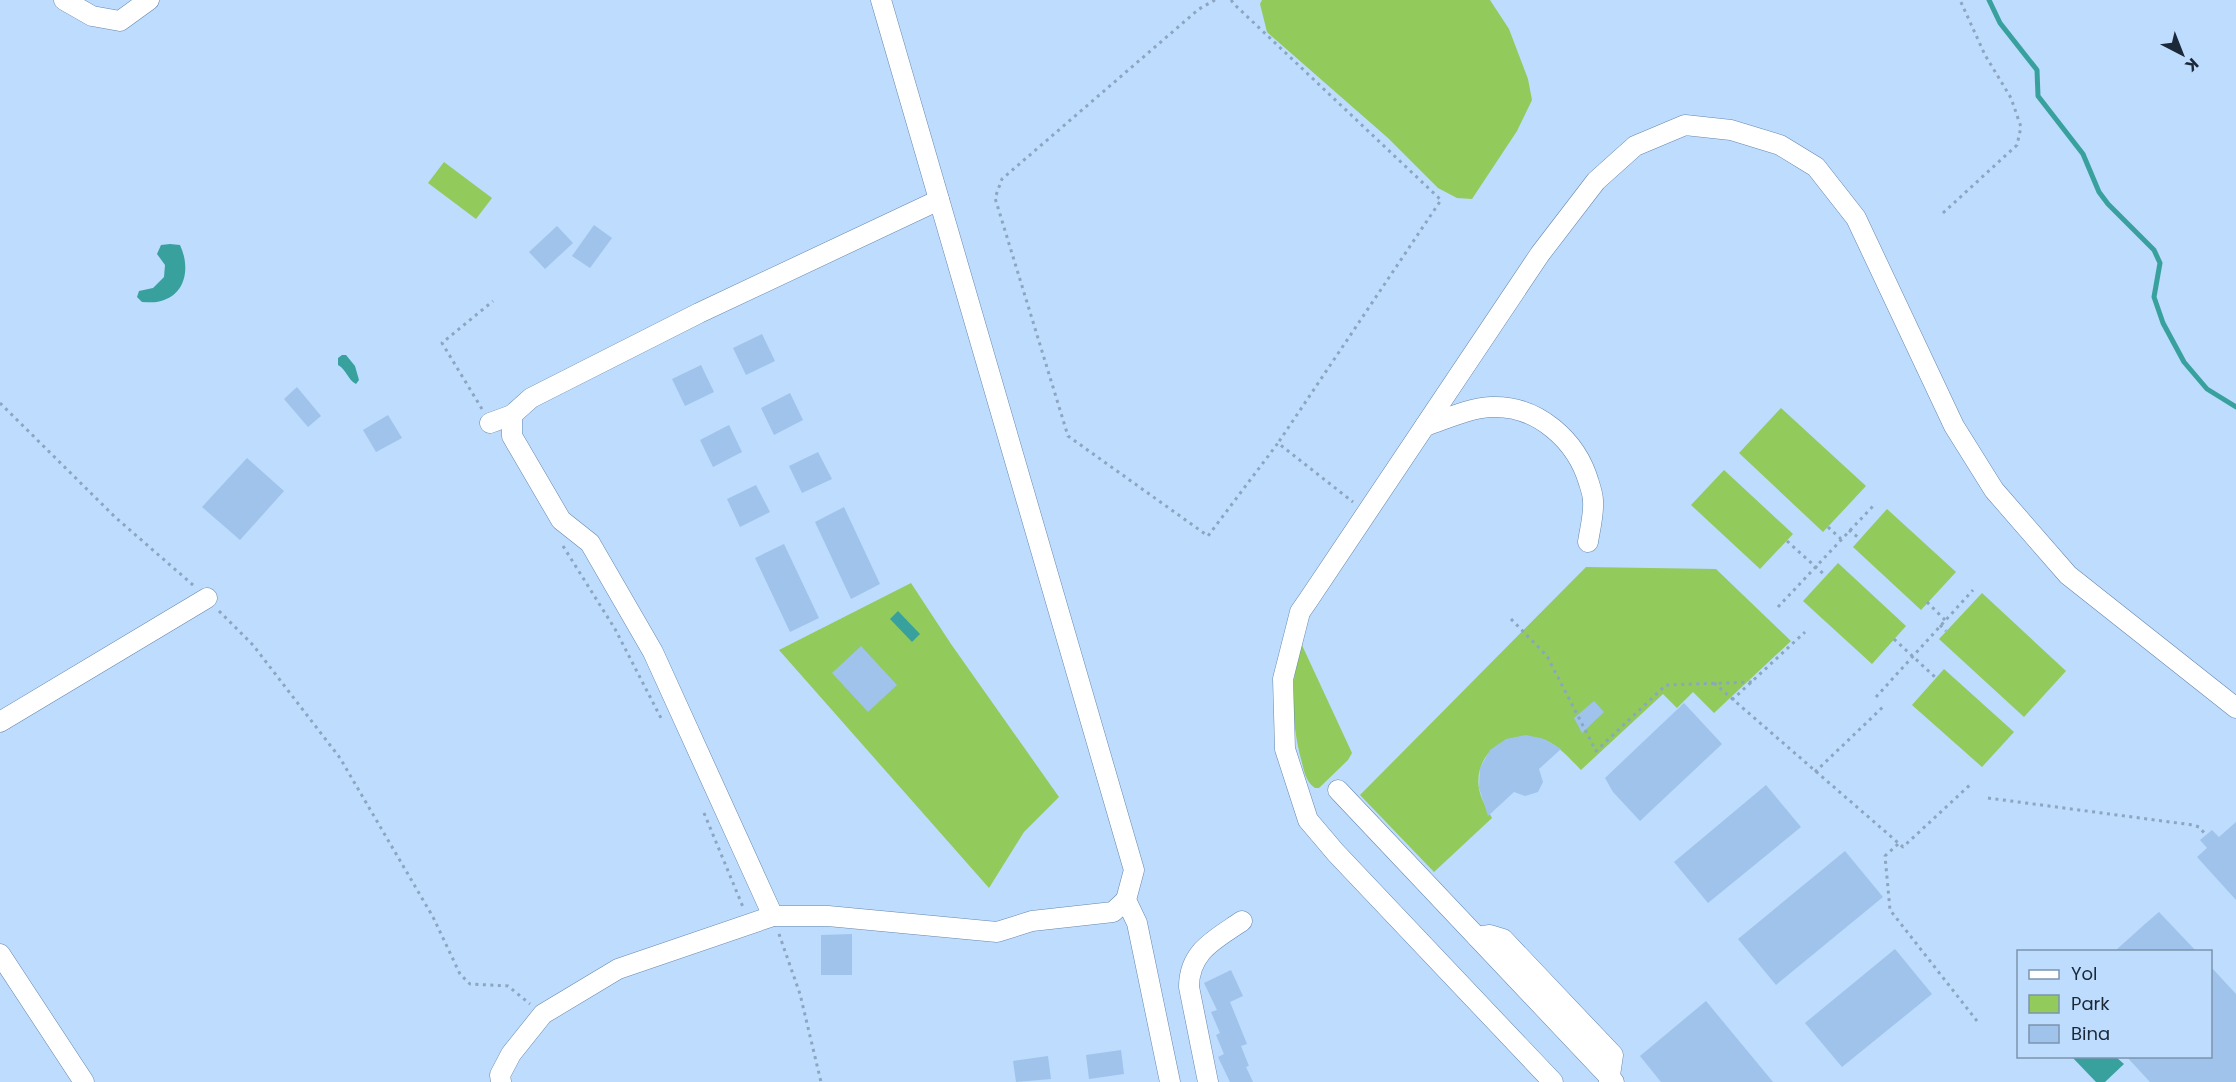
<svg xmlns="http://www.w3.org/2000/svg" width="2236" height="1082" viewBox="0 0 2236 1082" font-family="Poppins,sans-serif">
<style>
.green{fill:#92ca5c}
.water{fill:#39a19d}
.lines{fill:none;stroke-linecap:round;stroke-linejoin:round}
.stream{stroke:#39a19d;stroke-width:5}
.building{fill:#9fc3eb}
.minor-casing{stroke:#6587ad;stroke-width:21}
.path{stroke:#8ca5c1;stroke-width:3;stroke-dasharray:3 4.5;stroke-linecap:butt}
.minor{stroke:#fff;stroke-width:20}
</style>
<rect width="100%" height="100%" fill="#bedcfd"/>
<!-- green -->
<g class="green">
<path d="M1262 0H1490L1509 29 1528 79 1532 100 1517 131 1472 199 1457 198 1438 188 1388 138 1267 32 1260 4Z"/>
<path d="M444 162 492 198 476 219 428 183Z"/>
<path d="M1781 408 1866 486 1823 532 1739 453Z"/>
<path d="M1724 470 1793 534 1760 569 1691 505Z"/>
<path d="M1887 509 1956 572 1921 610 1853 547Z"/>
<path d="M1838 563 1906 626 1872 664 1803 601Z"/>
<path d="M1586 567 1716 569 1791 641 1714 713 1693 692 1677 708 1663 694 1581 770C1569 758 1558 744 1542 739 1509 728 1473 753 1479 789 1481 799 1487 809 1492 818L1434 872 1360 795Z"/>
<path d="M911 583 951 644 1059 797 1024 832 989 888 779 650Z"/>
<path d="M1982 593 2066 671 2024 717 1939 639Z"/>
<path d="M1301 643 1352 753 1348 760 1319 788H1315C1305 781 1304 770 1301 759 1291 720 1290 682 1301 643Z"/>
<path d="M1944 669 2014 732 1982 767 1912 705Z"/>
</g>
<!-- water -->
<g class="water">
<path d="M170 244 180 245C190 266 187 294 161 301 156 303 148 302 142 302L137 297 139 291 153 288 164 277 165 265 157 254 161 245Z"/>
<path d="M342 355H346L355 366 359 380 356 384C347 379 347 370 338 365V358Z"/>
<path d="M898 611 920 634 912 642 890 619Z"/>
<path d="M2072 1057H2116L2124 1064 2105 1082H2096Z"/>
</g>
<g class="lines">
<!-- stream -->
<path class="stream" d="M1989 0 2000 23 2037 70 2038 96 2083 154 2099 192 2108 204 2154 250 2160 263 2154 297 2163 323 2184 362 2207 389 2236 407"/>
</g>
<!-- building -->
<g class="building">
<path d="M594 225 612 238 590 268 572 256Z"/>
<path d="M557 226 573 243 545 269 529 252Z"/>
<path d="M762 334 775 361 746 375 733 348Z"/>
<path d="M701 365 714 392 685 406 672 379Z"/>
<path d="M297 387 321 416 308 427 284 399Z"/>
<path d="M790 393 803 420 774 435 761 408Z"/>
<path d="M388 415 402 438 376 452 363 430Z"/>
<path d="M729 425 742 452 713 467 700 440Z"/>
<path d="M818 452 832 479 802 493 789 466Z"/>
<path d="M247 458 284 491 240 540 202 507Z"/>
<path d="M756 485 770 512 740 527 727 499Z"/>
<path d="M844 507 880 584 851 599 815 522Z"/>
<path d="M784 544 819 618 790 632 755 558Z"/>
<path d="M861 646 897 685 868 712 832 673Z"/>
<path d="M1594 701 1604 712 1582 733 1574 718Z"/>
<path d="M1684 703 1722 744 1640 821 1613 792 1605 778Z"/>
<path d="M1526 735 1544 739 1561 749 1539 769 1543 782 1538 792 1525 796 1514 792 1488 816 1479 788 1480 768 1490 750 1506 739Z"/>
<path d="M1766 785 1801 827 1708 903 1674 862Z"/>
<path d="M2236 822V900L2197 857 2207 848 2200 840 2212 830 2219 837Z"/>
<path d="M1845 851 1883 897 1776 985 1738 939Z"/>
<path d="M2159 912 2196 951H2115L2145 924Z"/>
<path d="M852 934V975H821V935Z"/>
<path d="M1895 949 1932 994 1842 1067 1805 1023Z"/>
<path d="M2211 967 2236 994V1082H2150L2126 1056H2211Z"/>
<path d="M1231 970 1243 996 1230 1002 1247 1044 1241 1046 1249 1066 1246 1067 1253 1082H1230L1218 1057 1224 1054 1216 1035 1220 1033 1211 1012 1217 1010 1204 983Z"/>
<path d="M1706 1001 1773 1082H1661L1640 1056Z"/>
<path d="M1121 1050 1124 1074 1089 1079 1086 1055Z"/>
<path d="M1048 1056 1051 1079 1016 1082 1013 1061Z"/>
</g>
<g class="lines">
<!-- minor casing -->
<g class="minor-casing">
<g id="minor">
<path d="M64 0 92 16 120 21 149 0"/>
<path d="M881 0 1134 870 1126 900 1137 923 1170 1082"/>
<path d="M490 423 512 415"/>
<path d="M1425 426C1446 419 1469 408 1491 407 1538 405 1577 441 1589 483 1591 489 1593 495 1593 501 1594 514 1590 529 1588 542"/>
<path d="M0 722 207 598"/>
<path d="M1338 790 1614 1082"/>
<path d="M773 916 653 652 590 543 561 520 512 436V415L531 398 699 313 939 200"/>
<path d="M1477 937 1490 935 1503 939 1613 1055 1609 1082"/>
<path d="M0 954 84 1082"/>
<path d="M501 1082 500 1075 511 1054 543 1014 618 969 773 916H828L997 932 1032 921 1113 912 1126 900"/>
<path d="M1208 1082 1189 987C1189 951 1216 939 1242 921"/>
<path d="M1553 1082 1336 853 1308 820 1285 749 1283 679 1300 612 1309 599 1540 254 1596 181 1635 146 1685 125 1731 130 1780 145 1816 167 1856 218 1954 426 1994 490 2068 575 2236 708"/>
</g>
</g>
<!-- path -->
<g class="path">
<path d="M1215 0 1199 9 1002 179 995 198 1068 436 1208 536 1278 443 1353 502"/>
<path d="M1231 0 1235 5 1441 200 1278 443"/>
<path d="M1943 213 2017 145 2021 127 2011 98 1985 55 1960 0"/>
<path d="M0 403 115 517 193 585"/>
<path d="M482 409 442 343 493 301"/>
<path d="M1828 527 1841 539"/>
<path d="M1849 530 1860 539"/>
<path d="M1787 541 1826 576"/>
<path d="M563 546 615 629 662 720"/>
<path d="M1927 602 1945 620"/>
<path d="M1778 607 1874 505"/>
<path d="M219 611 253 645 340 758 433 917 460 974 470 984 508 986 530 1004"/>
<path d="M1511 619 1547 656 1596 751 1666 685 1752 682"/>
<path d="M1940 625 1946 631"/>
<path d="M1894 639 1936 678"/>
<path d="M1714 683 1903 847 1972 783"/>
<path d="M1876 697 1973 590"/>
<path d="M1732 700 1805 632"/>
<path d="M1815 772 1885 705"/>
<path d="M1988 798 2193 825 2199 827 2206 835"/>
<path d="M704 813 743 907"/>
<path d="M1898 844 1885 856 1890 910 1977 1021"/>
<path d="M779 934 800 994 821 1082"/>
</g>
<!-- minor -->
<use href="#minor" class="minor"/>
</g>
<!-- legend -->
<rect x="2017" y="950" width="195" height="108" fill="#bedcfd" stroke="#7c94ae" stroke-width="1.5"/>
<rect x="2029" y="970" width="30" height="9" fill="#ffffff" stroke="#7c94ae" stroke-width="1.5"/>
<text x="2071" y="980" font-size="18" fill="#1a2838">Yol</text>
<rect x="2029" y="995" width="30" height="18" fill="#92ca5c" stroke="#7c94ae" stroke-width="1.5"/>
<text x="2071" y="1010" font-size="18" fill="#1a2838">Park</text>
<rect x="2029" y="1025" width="30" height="18" fill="#9fc3eb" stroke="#7c94ae" stroke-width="1.5"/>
<text x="2071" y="1040" font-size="18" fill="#1a2838">Bina</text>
<!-- north arrow -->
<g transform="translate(2182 54) rotate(138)" stroke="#bedcfd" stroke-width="4.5" paint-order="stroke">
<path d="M0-4.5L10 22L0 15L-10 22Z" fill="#1a2838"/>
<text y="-9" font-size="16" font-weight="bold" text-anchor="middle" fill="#1a2838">K</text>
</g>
</svg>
